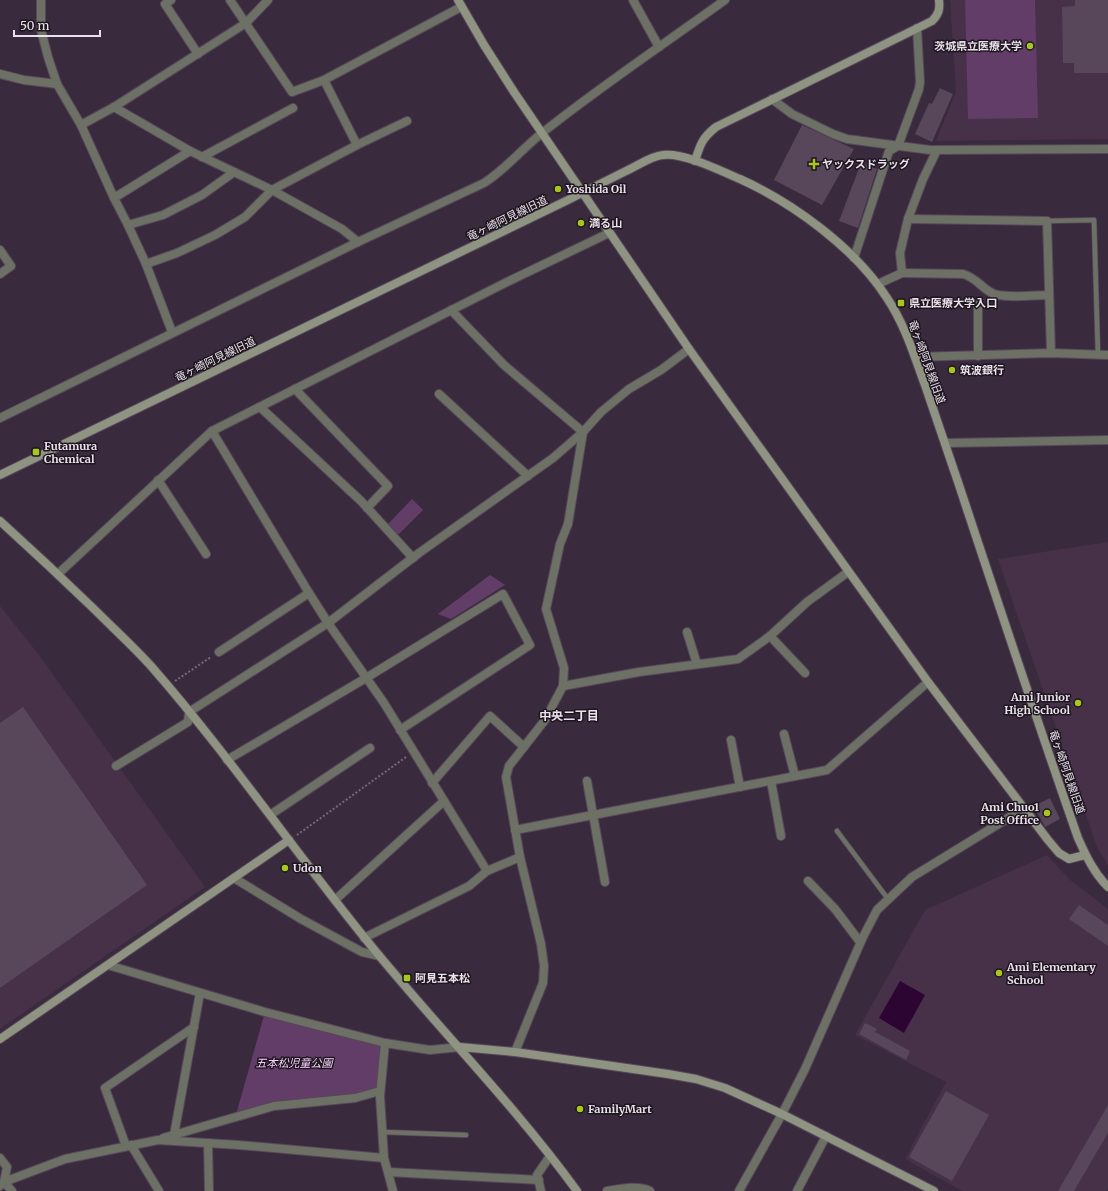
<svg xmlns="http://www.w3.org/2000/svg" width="1108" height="1191" viewBox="0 0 1108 1191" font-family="Merriweather,'Noto Sans JP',serif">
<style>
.built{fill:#463149}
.green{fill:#623d68}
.water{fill:#2c0533}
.building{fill:#58465b}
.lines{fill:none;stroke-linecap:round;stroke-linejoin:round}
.lane-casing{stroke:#564759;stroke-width:6}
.street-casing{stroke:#564759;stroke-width:10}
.secondary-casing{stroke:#564759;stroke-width:10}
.path{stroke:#77697a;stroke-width:2;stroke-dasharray:2 2;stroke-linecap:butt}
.lane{stroke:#6d7065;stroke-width:4.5}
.street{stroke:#6d7065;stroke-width:8}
.secondary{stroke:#8e9481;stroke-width:8}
.poi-dot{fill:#a7c71e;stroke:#1d161e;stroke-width:1.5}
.labels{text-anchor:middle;stroke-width:3;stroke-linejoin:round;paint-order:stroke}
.poi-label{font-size:11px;font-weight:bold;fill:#ebe0ed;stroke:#1d161e;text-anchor:start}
.street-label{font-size:11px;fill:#ebe0ed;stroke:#1d161e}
.park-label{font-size:11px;font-style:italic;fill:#f5cefb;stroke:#1d161e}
.neighbourhood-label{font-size:12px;font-weight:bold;fill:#ebe0ed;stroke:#1d161e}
</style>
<rect width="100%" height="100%" fill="#3a2a3d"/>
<!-- built -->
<g class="built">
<path d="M950 0H1108V139L936 141 956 92Z"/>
<path d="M1108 542V866L1097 847 998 559Z"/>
<path d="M0 606 39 655 205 887 0 1029Z"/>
<path d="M1047 855 1069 879 1108 909V1189L1107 1191H962L905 1159 946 1082 855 1035 925 910Z"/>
</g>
<!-- green -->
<g class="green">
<path d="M965 0H1035L1038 118 968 119Z"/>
<path d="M412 499 423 510 398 535 388 524Z"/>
<path d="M490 575 505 585 451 619 438 614Z"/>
<path d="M265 1012 385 1043 380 1091 274 1106 235 1118Z"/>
</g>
<!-- water -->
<path class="water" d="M900 981 925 995 904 1033 879 1018Z"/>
<!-- building -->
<g class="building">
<path d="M1075 0H1108V73H1074V63H1063L1062 7 1075 6Z"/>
<path d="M940 88 953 94 932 142 915 134 929 103 932 104Z"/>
<path d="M802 125 854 149 822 205 774 180Z"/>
<path d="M861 163 877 169 858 228 839 221Z"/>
<path d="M23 707 147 885 0 988V723Z"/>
<path d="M1050 798 1060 819 1045 827 1034 806Z"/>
<path d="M1079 905 1108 925V946L1069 919Z"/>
<path d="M865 1023 877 1029 875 1032 910 1051 906 1060 859 1034Z"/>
<path d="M946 1091 989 1115 952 1181 909 1157Z"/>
<path d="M1108 1105V1133L1074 1191H1058Z"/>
</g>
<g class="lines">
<!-- lane casing -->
<g class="lane-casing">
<g id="lane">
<path d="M1047 221 1094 220 1098 355"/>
<path d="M837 831 888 899"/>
<path d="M382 1132 466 1135"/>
</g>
</g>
<!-- street casing -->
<g class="street-casing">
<g id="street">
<path d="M41 0V30L48 57 57 84 81 125 114 198 128 225 146 264 172 332"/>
<path d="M171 0 165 4 198 54"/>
<path d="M230 0 292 92 324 80 461 7"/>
<path d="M633 0 659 47"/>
<path d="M0 74 24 80 57 84"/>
<path d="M772 99 792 114 833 134 847 139 930 150 1108 149"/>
<path d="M114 107 190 151 272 190 342 229 358 242"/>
<path d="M81 125 114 107 246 23 268 0"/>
<path d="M357 145 407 121"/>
<path d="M202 157 293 108"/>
<path d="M114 198 190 151"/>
<path d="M908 219 1047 221 1051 353"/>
<path d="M128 225 163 215 202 195 234 172"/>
<path d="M0 250 11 266 0 274"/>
<path d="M854 258 889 151 898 146 919 89 920 82 917 28"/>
<path d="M146 264 177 253 215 235 245 217 272 190 357 145 324 80"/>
<path d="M902 273 963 274C977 278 980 287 992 293 1004 299 1035 295 1049 295"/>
<path d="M878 284 902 273 900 253 908 219 923 179 937 150"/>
<path d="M978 304V356"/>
<path d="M451 310 504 365 583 432"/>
<path d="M915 357 1051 353 1108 355"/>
<path d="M295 389 388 486 367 508"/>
<path d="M439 394 528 476"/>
<path d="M260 407 361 501 413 558"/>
<path d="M0 418 358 242 484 183C506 169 522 149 542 133 601 86 664 44 725 0"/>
<path d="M212 431 507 282 609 233"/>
<path d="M945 443 1108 440"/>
<path d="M158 480 206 554"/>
<path d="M58 574 212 431 309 593 328 623 384 703 487 871"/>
<path d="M687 632 697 664"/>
<path d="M770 636 805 673"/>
<path d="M219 652 309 593"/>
<path d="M563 686 639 672 738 659 770 636 807 602 848 572"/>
<path d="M784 734 795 776"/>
<path d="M731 740 740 787"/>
<path d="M227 760 366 678 503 594 530 645 400 730"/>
<path d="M116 766 188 722 189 712 328 623 419 553 553 458 583 432 601 412 629 389 661 370 689 349"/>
<path d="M587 781 605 882"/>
<path d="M771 781 781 836"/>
<path d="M432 783 490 716 524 747"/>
<path d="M270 815 370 748"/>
<path d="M515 830 827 770 928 682"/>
<path d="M234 878 301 919 362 952 379 956"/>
<path d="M808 881 835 909 860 942"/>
<path d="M335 900 444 801"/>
<path d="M364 938 469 886 487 871 520 857"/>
<path d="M108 965 265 1012 385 1043 430 1050 460 1047"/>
<path d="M385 1043 380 1096 384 1158 393 1191"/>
<path d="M515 1052 543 983 544 966 541 944 520 857 506 777 509 766 545 720 563 686 564 668 546 609 560 544 568 524 583 432"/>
<path d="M174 1135 200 993"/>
<path d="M163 1138 274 1106 355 1098 380 1091"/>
<path d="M208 1143 209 1191"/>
<path d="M131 1145 159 1191"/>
<path d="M126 1146 105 1088 194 1027"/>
<path d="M0 1158 7 1167 4 1182 12 1191"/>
<path d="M388 1172 539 1180"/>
<path d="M0 1186 4 1182 65 1159 158 1140 239 1145 384 1158"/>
<path d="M541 1191 537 1175 550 1156"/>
<path d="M607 1191C620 1189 638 1185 650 1191"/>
<path d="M739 1191 782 1114 805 1069 863 937 877 910 912 877 1023 809"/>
<path d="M797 1191 826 1136"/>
</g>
</g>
<!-- secondary casing -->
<g class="secondary-casing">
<g id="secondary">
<path d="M458 0 484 45 514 92 689 349 928 682 1048 840 1059 853 1069 859 1085 855"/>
<path d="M695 161C700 145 702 138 716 127L932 21C939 14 940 9 939 0"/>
<path d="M0 475 568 200C588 190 608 180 628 170 639 165 651 156 663 155 683 152 721 171 740 179 793 203 855 248 887 298 905 325 914 355 925 385 936 418 948 452 959 485 998 603 1037 721 1078 838 1086 856 1094 873 1108 887"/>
<path d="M0 521C32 550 63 579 94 609 113 628 133 646 151 666 228 754 294 851 368 942 436 1026 513 1103 577 1191"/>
<path d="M0 1039 289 840"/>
<path d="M460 1047 515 1052 668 1074 696 1079 725 1088 782 1114 934 1191"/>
</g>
</g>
<!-- path -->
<g class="path">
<path d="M175 681 211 657"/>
<path d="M297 835 406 757"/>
</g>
<!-- lane -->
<use href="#lane" class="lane"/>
<!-- street -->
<use href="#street" class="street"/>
<!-- secondary -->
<use href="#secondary" class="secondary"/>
</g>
<!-- markers -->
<g class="poi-dot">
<circle cx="1030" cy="46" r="4"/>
<path d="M812 158h4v4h4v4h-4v4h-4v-4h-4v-4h4z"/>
<circle cx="558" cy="189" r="4"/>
<circle cx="581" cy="223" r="4"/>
<rect x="897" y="299" width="8" height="8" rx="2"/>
<circle cx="952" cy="370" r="4"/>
<rect x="32" y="448" width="8" height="8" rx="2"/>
<circle cx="1078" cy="703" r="4"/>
<circle cx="1047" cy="813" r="4"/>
<circle cx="285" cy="868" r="4"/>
<circle cx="999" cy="973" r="4"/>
<rect x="403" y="974" width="8" height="8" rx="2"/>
<circle cx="580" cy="1109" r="4"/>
</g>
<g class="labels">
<!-- poi labels -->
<g class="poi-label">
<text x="1022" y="50" text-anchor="end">茨城県立医療大学</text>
<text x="822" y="168">ヤックスドラッグ</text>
<text x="566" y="193">Yoshida Oil</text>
<text x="589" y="227">満る山</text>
<text x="909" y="307">県立医療大学入口</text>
<text x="960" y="374">筑波銀行</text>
<text x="44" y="450">Futamura<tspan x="44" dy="13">Chemical</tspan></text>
<text x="1070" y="701" text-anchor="end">Ami Junior<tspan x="1070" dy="13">High School</tspan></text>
<text x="1039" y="811" text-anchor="end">Ami Chuo1<tspan x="1039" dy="13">Post Office</tspan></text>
<text x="293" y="872">Udon</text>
<text x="1007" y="971">Ami Elementary<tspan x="1007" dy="13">School</tspan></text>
<text x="415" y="982">阿見五本松</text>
<text x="588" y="1113">FamilyMart</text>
</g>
<!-- street labels -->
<g class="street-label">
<text transform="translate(507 218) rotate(-26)" y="4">竜ヶ崎阿見線旧道</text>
<text transform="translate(215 359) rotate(-26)" y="4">竜ヶ崎阿見線旧道</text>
<text transform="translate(927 362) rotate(70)" y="4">竜ヶ崎阿見線旧道</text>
<text transform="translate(1067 772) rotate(71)" y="4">竜ヶ崎阿見線旧道</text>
</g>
<!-- park labels -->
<g class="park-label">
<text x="294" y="1067">五本松児童公園</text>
</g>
<!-- neighbourhood labels -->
<g class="neighbourhood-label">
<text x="569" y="720">中央二丁目</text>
</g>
</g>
<!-- scale -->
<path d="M14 30v6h86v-6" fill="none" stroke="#ebe0ed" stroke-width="2"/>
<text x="20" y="30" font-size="12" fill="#ebe0ed" stroke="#1d161e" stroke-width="3" paint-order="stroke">50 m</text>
</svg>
